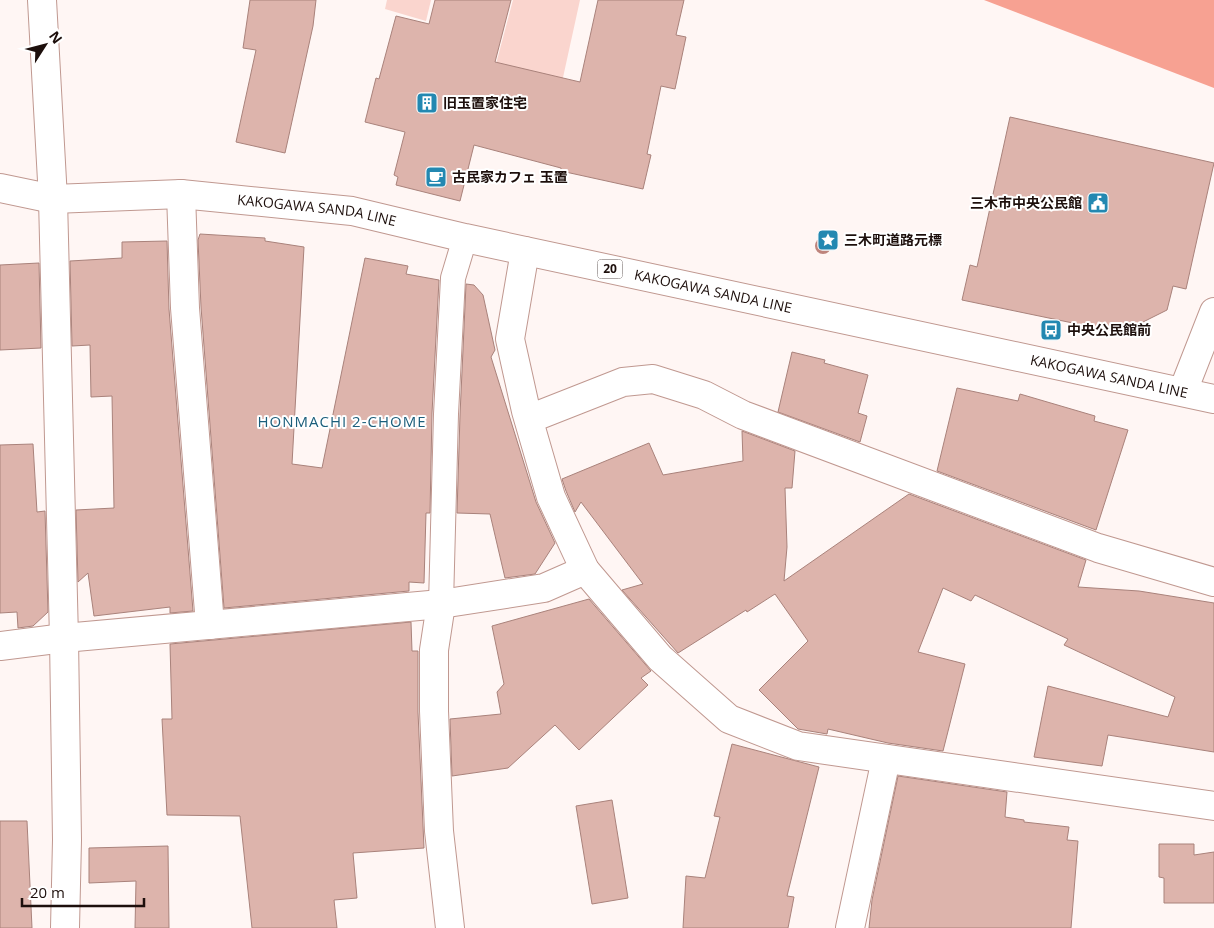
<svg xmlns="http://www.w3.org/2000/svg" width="1214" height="928" viewBox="0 0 1214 928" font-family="'Open Sans','Noto Sans JP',sans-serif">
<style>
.green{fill:#fad5ce}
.water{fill:#f7a192}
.building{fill:#ddb4ac;stroke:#a9827b}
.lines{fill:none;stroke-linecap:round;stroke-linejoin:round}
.service-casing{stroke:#c09890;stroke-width:26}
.minor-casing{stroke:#c09890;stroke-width:30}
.primary-casing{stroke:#c09890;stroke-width:30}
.service{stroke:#fff;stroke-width:24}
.minor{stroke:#fff;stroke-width:28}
.primary{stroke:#fff;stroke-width:28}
.tree{fill:#be847c}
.labels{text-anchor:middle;stroke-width:4;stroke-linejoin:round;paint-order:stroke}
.shield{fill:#fff;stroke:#615755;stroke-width:1}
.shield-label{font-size:12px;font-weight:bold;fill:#1d0f0c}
.poi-label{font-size:14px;font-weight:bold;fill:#1d0f0c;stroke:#fff;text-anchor:start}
.street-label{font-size:14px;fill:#1d0f0c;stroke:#fff}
.neighbourhood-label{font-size:15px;letter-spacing:1px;fill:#1b5e7b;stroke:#fff}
</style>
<rect width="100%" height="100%" fill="#fff6f4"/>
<!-- green -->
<g class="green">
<path d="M387 0H431L426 21 385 9Z"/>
<path d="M513 0H580L562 82 496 64Z"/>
</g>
<!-- water -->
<path class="water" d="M984 0H1214V88Z"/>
<!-- building -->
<g class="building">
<path d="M250 0H316L313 26 285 153 236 142 256 50 243 48Z"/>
<path d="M435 0H511L495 62 580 82 598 0H684L676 35 686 37 675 89 661 86 647 154 651 155 643 189 561 171V168L474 145 460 201 396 185 398 177 394 175 405 132 365 122 376 78 379 79 396 16 429 24Z"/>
<path d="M1010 117 1214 163 1186 289 1173 286 1167 310 1121 333 962 300 970 265 977 267Z"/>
<path d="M200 234 265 238V241L304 247 292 464 322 468 365 258 408 266 406 274 439 280 432 413 430 513H426L424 583 409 582V591L224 608 201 307 198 240Z"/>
<path d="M167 241 169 309 193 611 170 613V607L94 616 88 573 78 582 76 510 114 508 112 396 91 397 90 345 72 346 70 261 122 258V242Z"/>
<path d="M39 263 41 348 0 350V265Z"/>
<path d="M466 284 474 285 483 295 495 350 491 357 536 502 555 543 535 574 505 578 490 514 457 513 460 415Z"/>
<path d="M792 352 825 360 824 363 868 375 858 413 867 416 860 442 778 412Z"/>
<path d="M957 388 1018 401 1020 394 1095 416 1094 421 1128 430 1096 530 937 471Z"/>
<path d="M742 431 795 451 792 488H785L787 547 784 581 909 494 1086 560 1078 587 1139 591 1214 603V752L1108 735 1102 766 1034 757 1048 686 1168 717 1175 697 1064 645 1068 639 975 595 971 601 943 588 918 652 965 664 943 751 888 743 828 729 827 734 798 729 759 690 808 641 775 594 747 612 746 610 678 653 622 590 643 584 581 502 575 512 566 491 562 479 649 443 663 475 743 461Z"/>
<path d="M33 444 37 512 45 511 48 612 33 626 18 628 17 612 0 613V445Z"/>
<path d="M589 599 651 671 641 678 648 685 579 750 555 725 508 768 452 776 450 719 501 714 497 692 504 684 492 626Z"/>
<path d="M411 622 412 651H418V712L424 848 353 853 357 898 334 900 337 928H252L240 816 167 815 162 719H172L170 644Z"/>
<path d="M732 744 819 767 787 896 794 897 788 928H683L686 876 705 878 720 817 714 816Z"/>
<path d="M898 776 1007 792 1005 817 1024 820V822L1069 827 1067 840 1078 841 1071 928H869L872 900Z"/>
<path d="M612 800 628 898 592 904 576 806Z"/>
<path d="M0 821H27L32 928H0Z"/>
<path d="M1159 844H1194V855L1214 852V903H1164V878L1159 877Z"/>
<path d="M168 846 169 928H135L136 881 89 883V848Z"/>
</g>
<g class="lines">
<!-- service casing -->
<g class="service-casing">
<path id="service" d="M441 604 446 414 453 278 465 238"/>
</g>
<!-- minor casing -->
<g class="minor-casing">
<g id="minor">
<path d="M42 0 53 199 64 638 67 840 65 928"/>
<path d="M181 194 185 308 210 625"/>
<path d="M525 251 510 339 526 411 551 497 585 570 660 658 729 719 798 746 1214 806"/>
<path d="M1183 391 1214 312"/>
<path d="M529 419 623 382 653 379 704 395 743 415 1098 548 1214 582"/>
<path d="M441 604 434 650V711L439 831 450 928"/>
<path d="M0 646 64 638 441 604 544 588 585 570"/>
<path d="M850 928 886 759"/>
</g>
</g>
<!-- primary casing -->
<g class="primary-casing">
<g id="primary">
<path id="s1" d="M0 188 53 199 181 194 352 211 465 238 1214 399"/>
</g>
</g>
<!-- service -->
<use href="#service" class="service"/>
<!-- minor -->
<use href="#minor" class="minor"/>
<!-- primary -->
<use href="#primary" class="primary"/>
</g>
<!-- trees -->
<circle class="tree" cx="823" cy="246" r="8"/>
<!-- icons -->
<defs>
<g id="building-square" transform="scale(1.125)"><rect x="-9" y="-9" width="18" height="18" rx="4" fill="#2388b1" stroke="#fff"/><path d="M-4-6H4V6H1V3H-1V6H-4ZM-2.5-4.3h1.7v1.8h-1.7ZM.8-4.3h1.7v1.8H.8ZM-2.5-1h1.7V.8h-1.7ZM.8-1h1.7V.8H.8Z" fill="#fff"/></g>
<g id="cafe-square" transform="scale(1.125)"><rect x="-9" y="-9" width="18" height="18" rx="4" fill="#2388b1" stroke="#fff"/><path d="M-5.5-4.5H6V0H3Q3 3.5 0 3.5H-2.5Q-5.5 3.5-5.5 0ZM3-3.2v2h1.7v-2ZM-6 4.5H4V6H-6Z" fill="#fff"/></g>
<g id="civic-square" transform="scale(1.125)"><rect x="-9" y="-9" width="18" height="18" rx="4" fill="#2388b1" stroke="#fff"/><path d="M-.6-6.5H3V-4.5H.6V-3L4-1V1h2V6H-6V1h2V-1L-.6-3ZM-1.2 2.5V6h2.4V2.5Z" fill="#fff"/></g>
<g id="sight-square" transform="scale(1.125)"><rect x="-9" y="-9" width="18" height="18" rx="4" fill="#2388b1" stroke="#fff"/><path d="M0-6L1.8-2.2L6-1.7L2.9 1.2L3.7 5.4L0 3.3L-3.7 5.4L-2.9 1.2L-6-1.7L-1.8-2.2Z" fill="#fff"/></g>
<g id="bus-square" transform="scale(1.125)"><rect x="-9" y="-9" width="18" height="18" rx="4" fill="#2388b1" stroke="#fff"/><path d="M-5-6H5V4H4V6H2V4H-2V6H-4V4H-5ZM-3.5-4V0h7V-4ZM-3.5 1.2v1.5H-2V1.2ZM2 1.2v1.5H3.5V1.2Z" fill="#fff"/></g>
</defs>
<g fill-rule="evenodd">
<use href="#building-square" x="427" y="103"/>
<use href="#cafe-square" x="436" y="177"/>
<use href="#civic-square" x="1098" y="203"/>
<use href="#sight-square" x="828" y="240"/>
<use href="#bus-square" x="1051" y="330"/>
</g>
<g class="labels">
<!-- shield labels -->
<rect class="shield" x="597.5" y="259.5" width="25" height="19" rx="4"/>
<g class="shield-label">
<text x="610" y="273">20</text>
</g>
<!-- poi labels -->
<g class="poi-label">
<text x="443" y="108">旧玉置家住宅</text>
<text x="452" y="182">古民家カフェ 玉置</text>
<text x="1082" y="208" text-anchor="end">三木市中央公民館</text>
<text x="844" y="245">三木町道路元標</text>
<text x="1067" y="335">中央公民館前</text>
</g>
<!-- street labels -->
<g class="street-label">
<text dy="5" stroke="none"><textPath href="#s1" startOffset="319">KAKOGAWA SANDA LINE</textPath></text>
<text dy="5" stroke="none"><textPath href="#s1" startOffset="724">KAKOGAWA SANDA LINE</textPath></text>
<text dy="5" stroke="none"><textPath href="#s1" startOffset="1129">KAKOGAWA SANDA LINE</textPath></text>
</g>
<!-- neighbourhood labels -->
<g class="neighbourhood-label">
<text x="342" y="427">HONMACHI 2-CHOME</text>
</g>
</g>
<!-- north arrow -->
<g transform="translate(45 45) rotate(54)" stroke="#ffffff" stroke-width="4" paint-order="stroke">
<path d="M0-4L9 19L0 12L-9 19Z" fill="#1d0f0c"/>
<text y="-8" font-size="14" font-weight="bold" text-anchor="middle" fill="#1d0f0c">N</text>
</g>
<!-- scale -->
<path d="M22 898v8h122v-8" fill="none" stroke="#1d0f0c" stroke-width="2.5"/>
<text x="30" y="898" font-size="15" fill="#1d0f0c" stroke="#ffffff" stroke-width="4" paint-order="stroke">20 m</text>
</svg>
